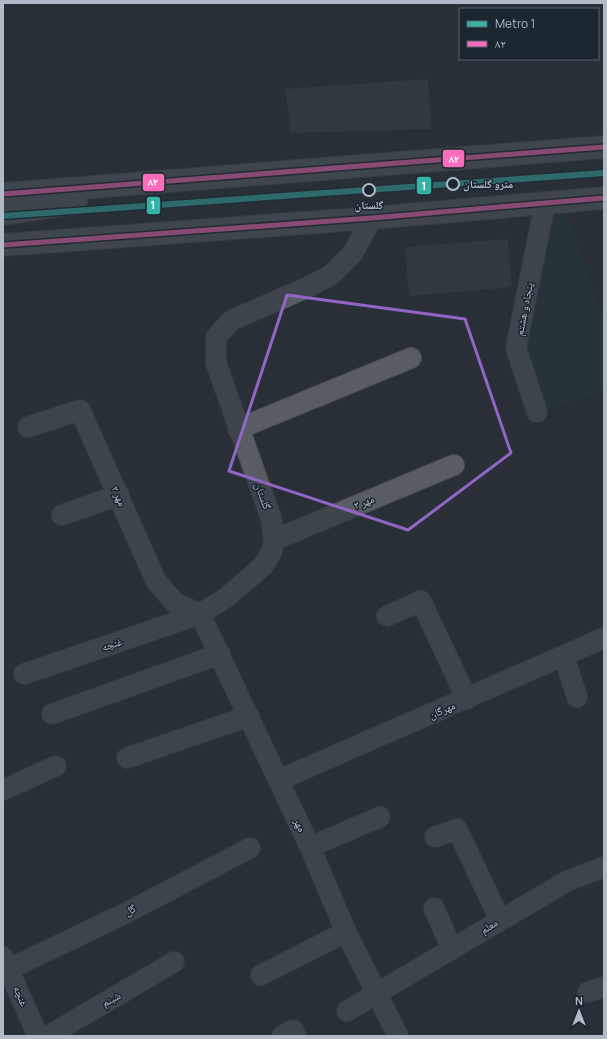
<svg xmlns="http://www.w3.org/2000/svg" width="607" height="1039" viewBox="0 0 607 1039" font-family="Manrope,'Noto Naskh Arabic',sans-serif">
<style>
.green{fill:#253a3c}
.building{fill:#3d434a}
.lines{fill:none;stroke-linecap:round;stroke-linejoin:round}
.minor-casing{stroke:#464b51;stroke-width:22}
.major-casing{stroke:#454b53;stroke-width:24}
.minor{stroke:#585d64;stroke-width:20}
.major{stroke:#5a5f66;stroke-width:22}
.bus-1-casing{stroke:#1b2631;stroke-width:8}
.bus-1{stroke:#fb6dba;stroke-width:5}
.metro-1-casing{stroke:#1b2631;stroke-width:9}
.metro-1{stroke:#34b2a6;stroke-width:6}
.marked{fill:none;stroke:#9165c3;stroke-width:3;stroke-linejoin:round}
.stop-dot{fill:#1b2631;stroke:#b1bbc8;stroke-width:2}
.labels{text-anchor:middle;stroke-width:3;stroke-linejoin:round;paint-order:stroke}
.stop-label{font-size:11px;font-weight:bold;fill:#b1bbc8;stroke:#1b2631;text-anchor:start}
.street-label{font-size:11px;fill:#b1bbc8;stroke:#1b2631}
.line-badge{stroke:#1b2631;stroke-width:1.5}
.badge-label{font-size:11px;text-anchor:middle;font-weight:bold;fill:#fff}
</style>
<rect width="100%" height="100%" fill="#282f36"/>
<!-- green -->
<path class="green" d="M567 215 604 319V390L546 411 528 349 552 218Z"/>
<!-- building -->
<g class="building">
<path d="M428 79 432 129 291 133 285 89Z"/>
<path d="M508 239 512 287 409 296 405 247Z"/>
</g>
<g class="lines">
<!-- minor casing -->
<g class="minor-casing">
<g id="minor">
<path d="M537 412 516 348 545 203"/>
<path d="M28 427 80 410 156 581 175 603 200 614"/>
<path d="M238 429 411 358"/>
<path d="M62 515 119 495"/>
<path d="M274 540 454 465"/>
<path d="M200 614 310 847 346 932 398 1036"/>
<path d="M387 616 421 601 467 699"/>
<path d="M564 657 577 697"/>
<path d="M24 674 200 614 227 597 263 566 272 551 274 540 271 518 216 363V337L232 320 306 288 331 275 353 253 372 218"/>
<path d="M52 714 220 654"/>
<path d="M127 758 249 716"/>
<path d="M279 780 604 638"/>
<path d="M3 790 56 766"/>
<path d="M435 837 457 829 500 920"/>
<path d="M310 847 380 817"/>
<path d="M434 908 452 949"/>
<path d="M3 957 38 1036"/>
<path d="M9 969 126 913 250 848"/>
<path d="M261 975 346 932"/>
<path d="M588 992 604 987"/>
<path d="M347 1011 567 881 604 867"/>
<path d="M48 1036 174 962"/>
<path d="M282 1036 293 1030 296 1036"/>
</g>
</g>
<!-- major casing -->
<g class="major-casing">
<g id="major">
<path d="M3 194 604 147"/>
<path d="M3 214 76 203"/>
<path d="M3 245 372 218 604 198"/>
</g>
</g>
<!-- minor -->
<use href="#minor" class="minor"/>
<!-- major -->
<use href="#major" class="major"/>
<!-- bus-1 casing -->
<g class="bus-1-casing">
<g id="bus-1">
<path d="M3 194 604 147"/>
<path d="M3 245 372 218 604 198"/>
</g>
</g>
<!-- bus-1 -->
<use href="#bus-1" class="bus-1"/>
<!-- metro-1 casing -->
<g class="metro-1-casing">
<path id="metro-1" d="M3 216 604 173"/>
</g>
<!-- metro-1 -->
<use href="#metro-1" class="metro-1"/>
</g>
<!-- marked area -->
<path d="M0 0H607V1039H0ZM287 295 465 319 511 453 408 530 229 471Z" fill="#282f36" fill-opacity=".55" fill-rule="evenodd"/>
<path class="marked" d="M287 295 465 319 511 453 408 530 229 471Z"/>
<!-- markers -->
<g class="stop-dot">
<circle cx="453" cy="184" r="6"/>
<circle cx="369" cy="190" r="6"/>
</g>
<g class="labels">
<!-- stop labels -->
<g class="stop-label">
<text x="463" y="188">مترو گلستان</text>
<text x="369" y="209" text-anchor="middle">گلستان</text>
</g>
<!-- street labels -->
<g class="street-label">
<text transform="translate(524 309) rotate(-79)" y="4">پنجاه و هشتم</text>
<text transform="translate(119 496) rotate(66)" y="4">مهر ۲</text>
<text transform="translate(263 496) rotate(70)" y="4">گلستان</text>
<text transform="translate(364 502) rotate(-22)" y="4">مهر ۳</text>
<text transform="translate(112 644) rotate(-19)" y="4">غنچه</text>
<text transform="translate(442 710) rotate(-23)" y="4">مهرگان</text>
<text transform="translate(300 825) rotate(65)" y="4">مهر</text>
<text transform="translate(130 910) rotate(-27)" y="4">گل</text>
<text transform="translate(489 926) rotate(-32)" y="4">معلم</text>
<text transform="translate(21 996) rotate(67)" y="4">غنچه</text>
<text transform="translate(111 999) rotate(-30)" y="4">شبنم</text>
</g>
</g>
<g class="line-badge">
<rect x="442" y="149" width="23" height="19" rx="4" fill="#fb6dba"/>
<rect x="142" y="173" width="23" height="19" rx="4" fill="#fb6dba"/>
<rect x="416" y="176" width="16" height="19" rx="4" fill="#34b2a6"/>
<rect x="146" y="196" width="15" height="19" rx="4" fill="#34b2a6"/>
</g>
<g class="badge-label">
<text x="454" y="163">۸۲</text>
<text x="153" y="186">۸۲</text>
<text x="424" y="190">1</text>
<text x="153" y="209">1</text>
</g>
<!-- border -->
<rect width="607" height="1039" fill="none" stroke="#b1bbc8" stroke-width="8"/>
<!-- legend -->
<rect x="459" y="8" width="140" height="52" fill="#1b2631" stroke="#57626d"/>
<rect x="467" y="21" width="20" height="6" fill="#34b2a6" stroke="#57626d"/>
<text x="495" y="28" font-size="12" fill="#b1bbc8">Metro 1</text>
<rect x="467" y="41" width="20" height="6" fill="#fb6dba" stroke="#57626d"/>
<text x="495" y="48" font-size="12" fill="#b1bbc8">۸۲</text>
<!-- north arrow -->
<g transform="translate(579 1011)" stroke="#1b2631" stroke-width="3" paint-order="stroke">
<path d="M0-3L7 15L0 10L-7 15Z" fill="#b1bbc8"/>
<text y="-6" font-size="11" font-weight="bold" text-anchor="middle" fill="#b1bbc8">N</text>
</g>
</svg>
